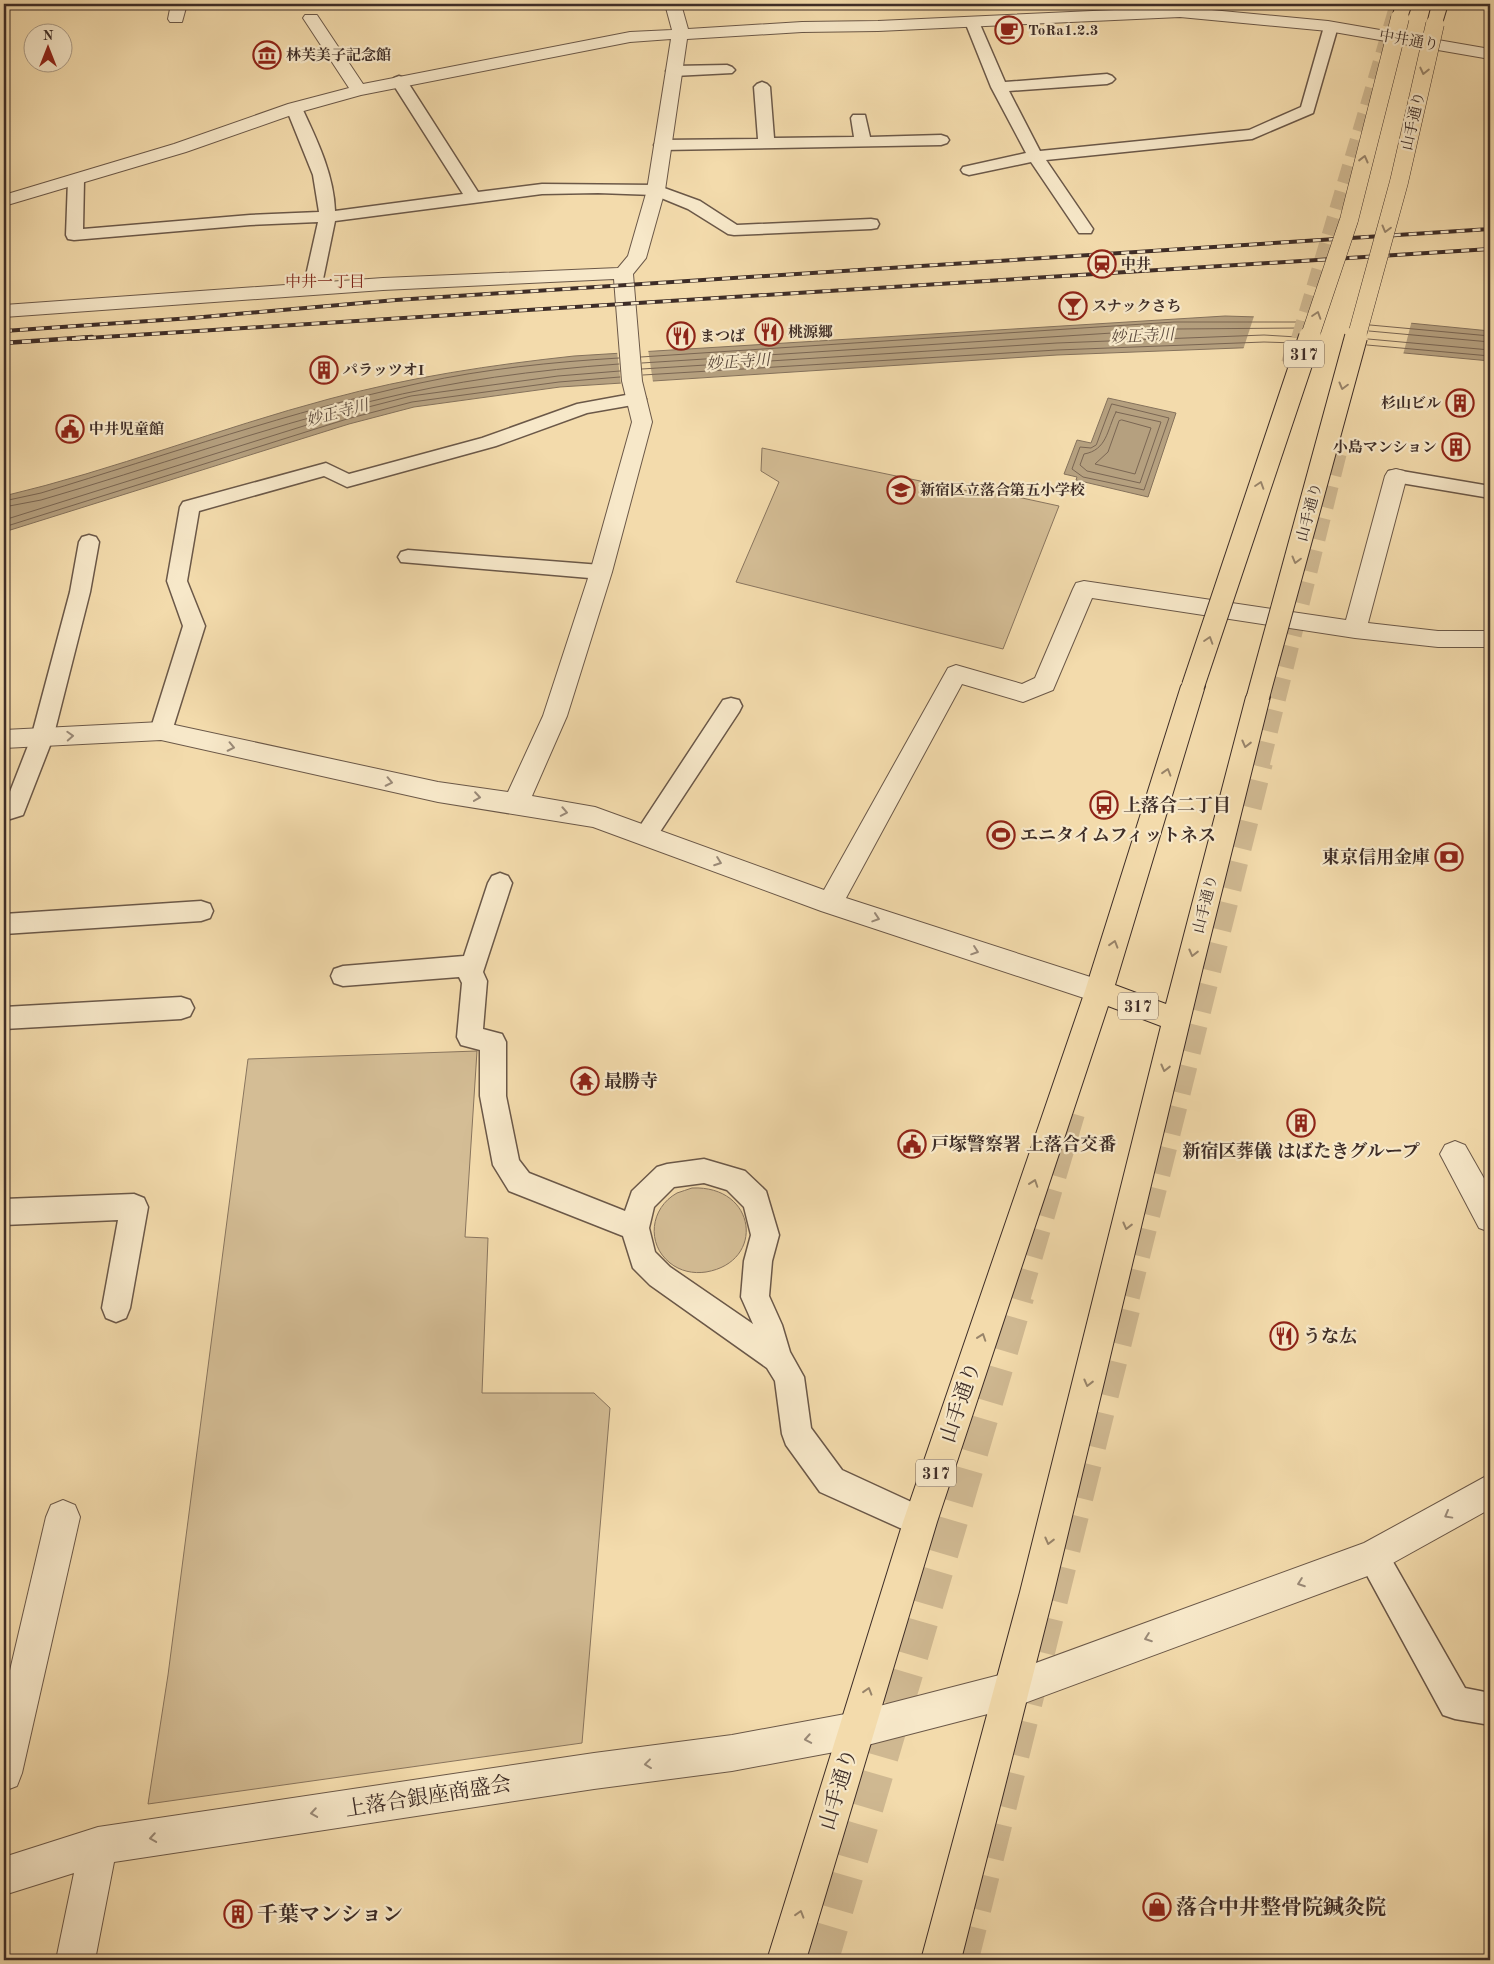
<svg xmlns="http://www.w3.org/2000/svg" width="1494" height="1964" viewBox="0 0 1494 1964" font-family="'Old Standard TT','Noto Serif JP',serif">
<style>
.green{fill:#d4bd95;stroke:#89755e}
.water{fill:#b5a07f;stroke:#85725c}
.pier{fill:#f3dbac}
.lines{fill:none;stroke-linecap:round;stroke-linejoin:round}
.shore{stroke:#7a6653;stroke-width:1}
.motorway-tunnel-far3{stroke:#cfb891;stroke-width:18;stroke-dasharray:18 9;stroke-linecap:butt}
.motorway-tunnel-far2{stroke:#cfb891;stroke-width:22;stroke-dasharray:22 11;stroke-linecap:butt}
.motorway-tunnel-far1{stroke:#cfb891;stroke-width:28;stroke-dasharray:28 14;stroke-linecap:butt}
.motorway-tunnel{stroke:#cfb891;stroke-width:35;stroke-dasharray:35 18;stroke-linecap:butt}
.service-casing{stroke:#6b5848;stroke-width:3}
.minor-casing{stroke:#6b5848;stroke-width:2}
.primary-casing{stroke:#3e2d27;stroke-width:2}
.service{fill:#f7e8c9;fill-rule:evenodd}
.minor{fill:#f7e8c9;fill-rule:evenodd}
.primary{fill:#f3dbac;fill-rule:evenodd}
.rail-far1-casing{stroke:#3e2d27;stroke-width:4}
.rail-casing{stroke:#3e2d27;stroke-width:4.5}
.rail-far1{stroke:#f7e8c9;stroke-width:2.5;stroke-dasharray:8;stroke-linecap:butt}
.rail{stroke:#f7e8c9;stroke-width:3;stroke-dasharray:9;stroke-linecap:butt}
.primary-bridge-far1-casing{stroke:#3e2d27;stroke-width:19;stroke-linecap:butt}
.primary-bridge-casing{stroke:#3e2d27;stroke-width:24;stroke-linecap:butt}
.primary-bridge-far1{stroke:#f3dbac;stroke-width:18}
.primary-bridge{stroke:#f3dbac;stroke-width:22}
.oneway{stroke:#98846a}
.oneway2{stroke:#9a8a78}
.labels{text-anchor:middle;stroke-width:4.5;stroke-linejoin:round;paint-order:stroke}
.far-poi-label{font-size:15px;font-weight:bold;fill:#3e2d27;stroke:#f7e8c9;text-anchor:start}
.far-street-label{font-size:15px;fill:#3e2d27;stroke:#f7e8c9}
.far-neighbourhood-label{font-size:16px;fill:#7a1f14;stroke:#f7e8c9}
.far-water-label{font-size:16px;font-style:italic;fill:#5c4a3d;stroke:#f7e8c9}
.shield{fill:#f7e8c9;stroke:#766558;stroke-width:1}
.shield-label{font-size:16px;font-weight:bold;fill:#3e2d27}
.poi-label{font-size:18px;font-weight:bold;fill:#3e2d27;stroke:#f7e8c9;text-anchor:start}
.near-street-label{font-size:21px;fill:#3e2d27;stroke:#f7e8c9}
.near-poi-label{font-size:21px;font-weight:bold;fill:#3e2d27;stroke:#f7e8c9;text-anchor:start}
</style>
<rect width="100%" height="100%" fill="#f3dbac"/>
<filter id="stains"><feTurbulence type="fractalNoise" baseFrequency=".004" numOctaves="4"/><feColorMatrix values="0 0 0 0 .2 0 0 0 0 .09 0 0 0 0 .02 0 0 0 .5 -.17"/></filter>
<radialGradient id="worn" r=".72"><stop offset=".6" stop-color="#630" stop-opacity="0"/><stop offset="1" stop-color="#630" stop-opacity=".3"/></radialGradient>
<!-- green -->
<g class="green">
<path d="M762 448 973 492 976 488 1059 506 1003 649 736 582 779 482 761 471Z"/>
<path d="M477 1051 465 1237 488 1238 482 1393H594L610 1408 582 1743 148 1804 168 1675 248 1059Z"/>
<path d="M692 1188C757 1185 766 1262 706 1272 693 1274 680 1271 670 1263 646 1244 650 1208 677 1193 682 1191 687 1190 692 1188Z"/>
</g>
<!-- water -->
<g class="water">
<path d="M1225 316 1389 321 1490 331V361L1383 351 1264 347 1057 355 560 387 414 407 349 424 4 532V496C114 470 220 428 329 399 410 377 491 365 574 356Z"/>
<path d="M1108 398 1176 413 1148 497 1076 480 1077 477 1064 474 1077 440 1091 443Z"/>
</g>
<!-- pier -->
<g class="pier">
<path d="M1255 313 1299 314 1412 320 1403 355 1243 350Z"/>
<path d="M648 349 653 382 621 385 617 351Z"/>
</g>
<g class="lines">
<!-- shore -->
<g class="shore">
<path d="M1370 325 1490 336"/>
<path d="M1369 331 1490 342"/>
<path d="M1368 339 1490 350"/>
<path d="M1367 345 1490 356"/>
<path d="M641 357 1174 322H1304"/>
<path d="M642 363 1175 329 1302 328"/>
<path d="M642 369 1057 343 1264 335 1297 337"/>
<path d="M643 375 1057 350 1264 342 1295 343"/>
<path d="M1112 404 1169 418 1144 490 1083 477 1072 469 1080 447 1091 448 1096 445Z"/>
<path d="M1116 412 1161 422 1140 483 1087 471 1080 465 1084 454C1107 450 1107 430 1116 412Z"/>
<path d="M1122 420 1151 428 1135 474 1095 464 1108 452 1119 421Z"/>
<path d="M4 501 41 493C167 455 291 411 420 383 485 369 552 362 619 358"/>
<path d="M4 507 41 500C151 468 260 429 372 401 453 381 535 370 619 364"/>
<path d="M4 520 345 413 411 396 558 376 620 371"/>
<path d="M4 527 347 419 412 402 559 382 620 377"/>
</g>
<!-- motorway-tunnel-far3 -->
<path class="motorway-tunnel-far3" d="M1300 339 1399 4"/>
<!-- motorway-tunnel-far2 -->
<g class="motorway-tunnel-far2">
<path d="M1292 364 1300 337"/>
<path d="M1259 763 1337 448"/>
</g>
<!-- motorway-tunnel-far1 -->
<g class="motorway-tunnel-far1">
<path d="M1017 1296 1071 1113"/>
<path d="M1126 1296 1259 762"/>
</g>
<!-- motorway-tunnel -->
<g class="motorway-tunnel">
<path d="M821 1960 1017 1295"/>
<path d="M961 1960 1126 1295"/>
</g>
<!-- service casing -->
<g class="service-casing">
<g id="service">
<path d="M972 18 977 19 979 22 1005 82 1107 74 1112 76 1115 79 1112 82 1107 84 1009 91 1040 151 1249 130 1301 107 1323 30 1321 26 1323 23H1333L1337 30 1313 113 1252 139 1046 160 1093 229 1091 233H1079L1031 162 969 175 963 173 961 170 963 167 1026 153 991 87 965 22 967 19Z"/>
<path d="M727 65 732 67 735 70 732 73 674 76 669 74 666 71 669 68 674 66Z"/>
<path d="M399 76 404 78 407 81 478 192 542 184 656 185 700 201 737 225 871 219 877 220 879 224 877 228 871 229 734 235 728 234 688 209 654 195 598 193 542 194 335 221 321 289 318 293 312 294 306 293 303 289 318 222 250 225 74 240 68 239 66 235 68 180 70 177H82L84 180 83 229 250 215 319 212 313 175 286 108 289 105H299L302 108C317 140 334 175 335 211L463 194 391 81 394 78Z"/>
<path d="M762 82 767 84 770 87 774 138 854 137 851 118 853 115H865L870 137 941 135 947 137 949 140 947 143 941 145 662 150 656 148 654 145 656 142 662 140 758 139 754 87 757 84Z"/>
<path d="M637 393 644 395 646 399 644 403 587 413 496 446 347 487 324 476 199 511 187 581 205 626 172 731 169 737 161 739 153 737 150 731 183 626 167 581 180 507 183 502 326 463 349 474 482 438 577 404Z"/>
<path d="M1396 470 1490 486V498L1389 481 1386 476 1389 471Z"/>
<path d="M89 535 96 537 99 542 90 592 53 738 23 815 4 821V803L6 802 31 738 70 592 79 542 82 537Z"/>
<path d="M408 550 601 565 608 567 611 572 608 577 601 579 401 562 398 557 401 552Z"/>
<path d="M731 698 739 700 742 706 739 712 654 841 646 844 638 841 634 835 638 829 723 700Z"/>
<path d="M500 873 508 876 512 883 483 972 487 981 483 1029 502 1034 506 1042V1096L519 1160 529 1173 625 1211 632 1191 657 1167 667 1164 704 1159 745 1171 766 1191 779 1235 772 1261 769 1296 782 1325 790 1352 804 1377 811 1428 842 1470 931 1511 935 1522 931 1533 920 1537 820 1492 786 1445 782 1434 775 1381 767 1368 650 1285 633 1268 623 1236 509 1191 493 1165 480 1096V1050L461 1045 457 1037 462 983 459 977 343 986 334 983 331 976 334 969 343 966 464 956 488 883 492 876ZM704 1183 727 1190 744 1207 751 1235 744 1261 741 1297 753 1324 670 1267 655 1252 649 1228 654 1207 674 1187Z"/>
<path d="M201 901 210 904 213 911 210 918 201 921 4 934V914Z"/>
<path d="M181 997 190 1000 194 1008 190 1016 181 1019 4 1029V1007Z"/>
<path d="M134 1194 144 1198 148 1207 130 1308 126 1318 116 1322 106 1318 102 1308 118 1220 4 1225V1199Z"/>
<path d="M1373 1541 1384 1546 1465 1688 1490 1693V1725L1455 1719 1443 1715 1357 1557 1362 1546Z"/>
</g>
</g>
<!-- minor casing -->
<g class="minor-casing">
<g id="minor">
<path d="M171 4H187L182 22H170L168 19Z"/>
<path d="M665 4H681L688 29 802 22 878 21 1180 7 1328 21 1490 49V59L1328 31 1180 17 878 31 802 32 687 39 665 190 646 258 633 274 642 381 652 422 612 572 567 716 532 796 595 807 824 890 948 668 956 665 1022 684 1035 678 1073 589 1076 583 1084 581 1346 620 1385 476 1388 471 1396 469 1404 471 1407 476 1368 623 1438 631H1490V647H1438L1355 638 1092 598 1053 690 1023 702 962 684 846 898 1109 983 1113 991 1109 999 1099 1003 821 911 593 827 438 802 161 740 4 748V730L161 722 438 782 508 792 543 716 590 572 632 422 622 381 614 279 383 290 4 317V305L383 278 618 268 628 256 647 190 671 39 630 42 361 95 300 112 186 152 4 206V195L174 144 288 104 349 88 303 18 305 15H317L363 84 630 32 672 30Z"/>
<path d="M1455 1141 1465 1145 1490 1189V1232L1479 1228 1440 1154 1445 1145Z"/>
<path d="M1490 1474V1509L1373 1574 1011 1708 856 1748 732 1771 594 1789 114 1862 95 1960H56L74 1873 4 1895V1857L98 1827 594 1753 732 1735 856 1712 1011 1672 1364 1543Z"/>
<path d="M63 1500 75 1505 80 1517 22 1773 17 1786 4 1791V1696L46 1517 51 1505Z"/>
</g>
</g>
<!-- primary casing -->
<g class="primary-casing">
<g id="primary">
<path d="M1396 4H1412L1406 21H1394L1392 18Z"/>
<path d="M1432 4H1448L1441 27H1429L1427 24Z"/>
<path d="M1193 677 1201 680 1205 686 1115 985 1166 1004 1246 697 1249 691 1258 688 1267 691 1270 697 1203 967 1054 1592 961 1960H921L1020 1592 1161 1026 1108 1006 937 1522 806 1960H767L903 1522 1085 991 1181 686 1185 680Z"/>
</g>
</g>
<!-- service -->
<use href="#service" class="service"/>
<!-- minor -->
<use href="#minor" class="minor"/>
<!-- primary -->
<use href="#primary" class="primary"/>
<!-- rail-far1 casing -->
<g class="rail-far1-casing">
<g id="rail-far1">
<path d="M4 331 192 318 396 300 1490 229"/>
<path d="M72 339 1490 249"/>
</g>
</g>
<!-- rail casing -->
<g class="rail-casing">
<path id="rail" d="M4 343 92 337"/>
</g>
<!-- rail-far1 -->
<use href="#rail-far1" class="rail-far1"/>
<!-- rail -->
<use href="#rail" class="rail"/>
<!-- primary-bridge-far1 casing -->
<g class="primary-bridge-far1-casing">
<g id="primary-bridge-far1">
<path d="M1309 339 1349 220 1400 18"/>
<path d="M1356 339 1399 182 1435 24"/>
</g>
</g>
<!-- primary-bridge casing -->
<g class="primary-bridge-casing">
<g id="primary-bridge">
<path d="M1193 686 1310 337"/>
<path d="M1258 697 1356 337"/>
</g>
</g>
<!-- primary-bridge-far1 -->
<use href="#primary-bridge-far1" class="primary-bridge-far1"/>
<!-- primary-bridge -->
<use href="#primary-bridge" class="primary-bridge"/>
</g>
<!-- one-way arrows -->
<defs><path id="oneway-chevron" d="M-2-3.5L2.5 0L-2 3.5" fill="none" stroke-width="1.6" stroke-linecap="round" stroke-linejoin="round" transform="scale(1.25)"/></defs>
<g class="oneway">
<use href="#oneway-chevron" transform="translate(1424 71) rotate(103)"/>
<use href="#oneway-chevron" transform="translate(1364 159) rotate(-76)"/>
<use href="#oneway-chevron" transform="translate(1386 229) rotate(105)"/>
<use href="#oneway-chevron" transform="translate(1317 315) rotate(-72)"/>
<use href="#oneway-chevron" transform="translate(1343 386) rotate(105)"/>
<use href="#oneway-chevron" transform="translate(1260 485) rotate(-72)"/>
<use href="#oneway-chevron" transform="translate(1296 560) rotate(105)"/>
<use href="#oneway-chevron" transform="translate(1209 640) rotate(-72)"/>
<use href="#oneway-chevron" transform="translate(1246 744) rotate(104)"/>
<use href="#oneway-chevron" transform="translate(1167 772) rotate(-73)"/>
<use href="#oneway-chevron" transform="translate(1114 944) rotate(-73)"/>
<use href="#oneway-chevron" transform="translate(1193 953) rotate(104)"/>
<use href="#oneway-chevron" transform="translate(1165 1068) rotate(104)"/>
<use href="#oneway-chevron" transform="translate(1034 1183) rotate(-71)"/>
<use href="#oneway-chevron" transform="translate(1127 1226) rotate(104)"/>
<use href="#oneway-chevron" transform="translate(982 1337) rotate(-71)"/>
<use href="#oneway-chevron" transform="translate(1088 1383) rotate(104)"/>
<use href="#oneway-chevron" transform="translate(1049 1541) rotate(104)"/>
<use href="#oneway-chevron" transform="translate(868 1691) rotate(-73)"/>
<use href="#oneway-chevron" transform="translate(800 1914) rotate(-73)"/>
</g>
<g class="oneway2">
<use href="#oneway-chevron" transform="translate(70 736) rotate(-3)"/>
<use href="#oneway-chevron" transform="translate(231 747) rotate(12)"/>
<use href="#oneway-chevron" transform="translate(389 782) rotate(12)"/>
<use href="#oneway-chevron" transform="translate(477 797) rotate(8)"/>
<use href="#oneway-chevron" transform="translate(564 812) rotate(11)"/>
<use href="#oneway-chevron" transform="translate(718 862) rotate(20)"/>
<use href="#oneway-chevron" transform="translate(876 918) rotate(18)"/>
<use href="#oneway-chevron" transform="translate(975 951) rotate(19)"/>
<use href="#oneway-chevron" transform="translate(1448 1515) rotate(151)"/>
<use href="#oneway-chevron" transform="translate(1301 1583) rotate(160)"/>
<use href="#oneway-chevron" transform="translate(1148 1638) rotate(160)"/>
<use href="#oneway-chevron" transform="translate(808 1739) rotate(170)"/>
<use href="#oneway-chevron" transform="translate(648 1764) rotate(173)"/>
<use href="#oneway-chevron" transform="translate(314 1813) rotate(171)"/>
<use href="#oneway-chevron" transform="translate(153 1838) rotate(171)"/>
</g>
<!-- icons -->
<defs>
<g id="cafe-ring" transform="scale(1.4375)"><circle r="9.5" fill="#f7e8c9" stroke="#8f2418" stroke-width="1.5"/><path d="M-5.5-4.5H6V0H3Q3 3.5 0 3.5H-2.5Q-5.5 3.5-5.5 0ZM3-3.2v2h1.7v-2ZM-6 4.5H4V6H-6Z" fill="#8f2418"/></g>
<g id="museum-ring" transform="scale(1.4375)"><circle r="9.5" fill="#f7e8c9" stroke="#8f2418" stroke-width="1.5"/><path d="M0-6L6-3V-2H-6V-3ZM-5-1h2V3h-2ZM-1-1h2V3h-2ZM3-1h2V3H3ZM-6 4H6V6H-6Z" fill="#8f2418"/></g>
<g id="station-ring" transform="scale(1.4375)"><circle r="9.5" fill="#f7e8c9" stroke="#8f2418" stroke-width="1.5"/><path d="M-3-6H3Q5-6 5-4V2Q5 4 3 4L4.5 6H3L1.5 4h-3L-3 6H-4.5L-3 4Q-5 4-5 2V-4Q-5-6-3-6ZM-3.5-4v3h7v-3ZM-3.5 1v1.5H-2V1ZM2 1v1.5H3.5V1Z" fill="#8f2418"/></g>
<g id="bar-ring" transform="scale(1.4375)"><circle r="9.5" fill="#f7e8c9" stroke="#8f2418" stroke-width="1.5"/><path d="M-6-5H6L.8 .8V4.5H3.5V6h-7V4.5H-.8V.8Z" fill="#8f2418"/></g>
<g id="restaurant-ring" transform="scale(1.4375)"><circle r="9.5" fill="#f7e8c9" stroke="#8f2418" stroke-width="1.5"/><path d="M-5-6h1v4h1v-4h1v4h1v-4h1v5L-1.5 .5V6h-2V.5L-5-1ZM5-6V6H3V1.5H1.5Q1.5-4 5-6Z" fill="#8f2418"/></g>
<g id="building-ring" transform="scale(1.4375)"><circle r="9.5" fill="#f7e8c9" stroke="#8f2418" stroke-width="1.5"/><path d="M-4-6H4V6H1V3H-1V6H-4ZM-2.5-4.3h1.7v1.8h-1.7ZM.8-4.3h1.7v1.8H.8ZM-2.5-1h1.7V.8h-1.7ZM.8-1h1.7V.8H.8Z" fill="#8f2418"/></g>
<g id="civic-ring" transform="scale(1.4375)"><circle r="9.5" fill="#f7e8c9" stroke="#8f2418" stroke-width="1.5"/><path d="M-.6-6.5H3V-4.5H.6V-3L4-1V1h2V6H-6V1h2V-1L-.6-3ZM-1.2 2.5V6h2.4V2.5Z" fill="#8f2418"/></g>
<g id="school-ring" transform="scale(1.4375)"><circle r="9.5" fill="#f7e8c9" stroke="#8f2418" stroke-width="1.5"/><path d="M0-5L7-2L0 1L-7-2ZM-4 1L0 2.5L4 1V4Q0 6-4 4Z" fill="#8f2418"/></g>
<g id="bus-ring" transform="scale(1.4375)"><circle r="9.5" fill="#f7e8c9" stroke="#8f2418" stroke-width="1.5"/><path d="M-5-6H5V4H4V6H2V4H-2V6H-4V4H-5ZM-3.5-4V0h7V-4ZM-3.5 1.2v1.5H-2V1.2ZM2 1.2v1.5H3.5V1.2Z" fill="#8f2418"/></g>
<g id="stadium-ring" transform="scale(1.4375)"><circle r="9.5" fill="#f7e8c9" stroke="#8f2418" stroke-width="1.5"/><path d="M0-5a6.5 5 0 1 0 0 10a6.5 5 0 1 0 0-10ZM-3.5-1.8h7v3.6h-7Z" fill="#8f2418"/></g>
<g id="bank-ring" transform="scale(1.4375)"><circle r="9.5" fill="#f7e8c9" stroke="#8f2418" stroke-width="1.5"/><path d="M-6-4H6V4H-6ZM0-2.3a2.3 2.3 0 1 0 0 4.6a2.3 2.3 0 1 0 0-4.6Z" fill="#8f2418"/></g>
<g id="temple-ring" transform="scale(1.4375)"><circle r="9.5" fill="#f7e8c9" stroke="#8f2418" stroke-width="1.5"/><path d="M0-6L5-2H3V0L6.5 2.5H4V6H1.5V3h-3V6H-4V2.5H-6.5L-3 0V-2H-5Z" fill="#8f2418"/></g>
<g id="shop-ring" transform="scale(1.4375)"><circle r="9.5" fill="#f7e8c9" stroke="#8f2418" stroke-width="1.5"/><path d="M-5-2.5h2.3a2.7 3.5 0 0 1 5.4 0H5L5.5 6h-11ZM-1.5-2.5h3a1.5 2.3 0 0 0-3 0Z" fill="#8f2418"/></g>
</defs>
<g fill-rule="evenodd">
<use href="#cafe-ring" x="1009" y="30"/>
<use href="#museum-ring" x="267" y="55"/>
<use href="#station-ring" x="1102" y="264"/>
<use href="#bar-ring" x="1073" y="306"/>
<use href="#restaurant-ring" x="769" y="332"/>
<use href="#restaurant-ring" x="681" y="336"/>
<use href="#building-ring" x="324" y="370"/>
<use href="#building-ring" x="1460" y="403"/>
<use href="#civic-ring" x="70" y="429"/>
<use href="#building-ring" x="1456" y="447"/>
<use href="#school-ring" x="901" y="490"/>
<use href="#bus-ring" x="1104" y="805"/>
<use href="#stadium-ring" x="1001" y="835"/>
<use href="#bank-ring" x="1449" y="857"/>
<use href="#temple-ring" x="585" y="1081"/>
<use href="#building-ring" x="1301" y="1123"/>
<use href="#civic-ring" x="912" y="1144"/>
<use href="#restaurant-ring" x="1284" y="1336"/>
<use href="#shop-ring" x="1157" y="1907"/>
<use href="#building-ring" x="238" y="1914"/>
</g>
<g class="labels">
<!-- far-poi labels -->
<g class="far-poi-label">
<text x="1028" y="35">ToRa1.2.3</text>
<text x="286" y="60">林芙美子記念館</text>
<text x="1121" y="269">中井</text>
<text x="1092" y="311">スナックさち</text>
<text x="788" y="337">桃源郷</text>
<text x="700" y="341">まつば</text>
<text x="343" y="375">パラッツオI</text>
<text x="1441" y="408" text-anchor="end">杉山ビル</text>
<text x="89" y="434">中井児童館</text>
<text x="1437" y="452" text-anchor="end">小島マンション</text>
<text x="920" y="495">新宿区立落合第五小学校</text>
</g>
<!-- far-street labels -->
<g class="far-street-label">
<text transform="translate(1409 40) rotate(10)" y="5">中井通り</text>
<text transform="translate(1413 121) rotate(-77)" y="5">山手通り</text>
<text transform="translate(1309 512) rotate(-75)" y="5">山手通り</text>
<text transform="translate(1205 904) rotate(-76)" y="5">山手通り</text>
</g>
<!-- far-neighbourhood labels -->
<g class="far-neighbourhood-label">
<text x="325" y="287">中井一丁目</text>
</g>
<!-- far-water labels -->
<g class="far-water-label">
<text transform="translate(1142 335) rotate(-3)" y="6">妙正寺川</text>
<text transform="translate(738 361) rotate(-4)" y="6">妙正寺川</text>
<text transform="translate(337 412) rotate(-15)" y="6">妙正寺川</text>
</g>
<!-- shield labels -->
<g class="shield">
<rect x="1284" y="340.5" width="40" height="27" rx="4"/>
<rect x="1118" y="992.5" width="40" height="27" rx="4"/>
<rect x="916" y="1459.5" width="40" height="27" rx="4"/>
</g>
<g class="shield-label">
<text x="1304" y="360">317</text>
<text x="1138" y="1012">317</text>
<text x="936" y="1479">317</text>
</g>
<!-- poi labels -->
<g class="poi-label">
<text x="1123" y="811">上落合二丁目</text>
<text x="1020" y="841">エニタイムフィットネス</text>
<text x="1430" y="863" text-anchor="end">東京信用金庫</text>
<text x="604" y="1087">最勝寺</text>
<text x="931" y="1150">戸塚警察署 上落合交番</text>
<text x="1301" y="1157" text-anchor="middle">新宿区葬儀 はばたきグループ</text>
<text x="1303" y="1342">うな厷</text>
</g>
<!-- near-street labels -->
<g class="near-street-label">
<text transform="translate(960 1402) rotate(-71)" y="7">山手通り</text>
<text transform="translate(838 1789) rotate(-73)" y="7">山手通り</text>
<text transform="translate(428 1796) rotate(-9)" y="7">上落合銀座商盛会</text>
</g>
<!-- near-poi labels -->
<g class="near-poi-label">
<text x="1176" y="1914">落合中井整骨院鍼灸院</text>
<text x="257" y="1921">千葉マンション</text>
</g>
</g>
<!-- margin -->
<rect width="1494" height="1964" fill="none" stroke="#f3dbac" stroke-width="20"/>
<rect x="5" y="5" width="1484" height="1954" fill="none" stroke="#3e2d27" stroke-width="2.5"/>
<rect x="10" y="10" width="1474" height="1944" fill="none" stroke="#3e2d27"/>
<!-- north arrow -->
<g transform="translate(48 48)"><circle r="24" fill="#f7e8c9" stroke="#ad9d88"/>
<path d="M0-4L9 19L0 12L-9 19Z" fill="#8f2418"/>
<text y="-8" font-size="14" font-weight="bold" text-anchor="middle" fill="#3e2d27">N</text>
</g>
<rect width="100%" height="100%" filter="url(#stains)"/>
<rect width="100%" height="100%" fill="url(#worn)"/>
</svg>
